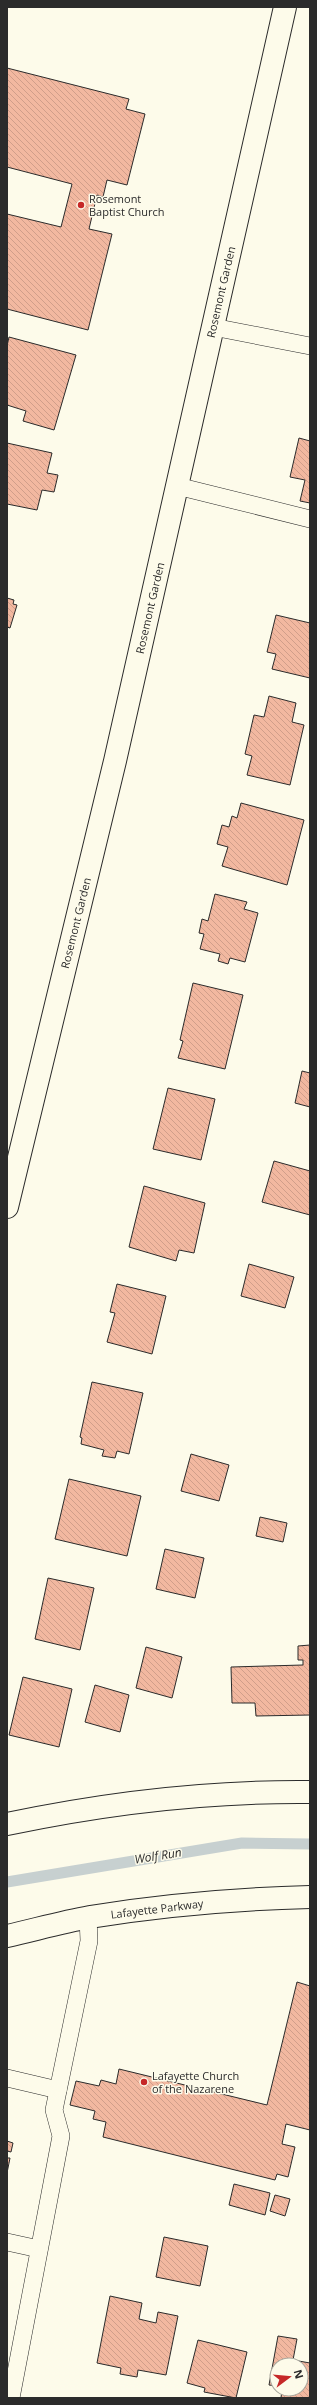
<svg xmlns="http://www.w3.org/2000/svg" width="317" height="2405" viewBox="0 0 317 2405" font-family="'Open Sans',sans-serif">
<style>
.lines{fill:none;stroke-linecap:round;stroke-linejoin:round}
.stream{stroke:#c7d0d0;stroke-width:11}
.building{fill:url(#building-back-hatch);stroke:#2b2b2b}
.service-casing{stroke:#2b2b2b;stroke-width:18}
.minor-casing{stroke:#2b2b2b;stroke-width:24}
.secondary-casing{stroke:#2b2b2b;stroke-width:24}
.service{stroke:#fdfbea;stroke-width:17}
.minor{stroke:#fdfbea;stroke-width:22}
.secondary{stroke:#fdfbea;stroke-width:22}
.poi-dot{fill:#c62828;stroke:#fdfbea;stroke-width:1.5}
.labels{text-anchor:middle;stroke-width:3;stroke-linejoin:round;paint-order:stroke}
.poi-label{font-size:11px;fill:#2b2b2b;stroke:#fdfbea;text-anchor:start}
.street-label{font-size:11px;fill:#2b2b2b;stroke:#fdfbea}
.water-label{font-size:12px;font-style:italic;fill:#2b2b2b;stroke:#fdfbea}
</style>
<defs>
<pattern id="building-back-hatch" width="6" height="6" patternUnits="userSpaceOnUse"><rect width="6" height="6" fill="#f2b8a0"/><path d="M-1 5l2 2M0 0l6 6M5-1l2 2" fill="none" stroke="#d09e8a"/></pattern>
</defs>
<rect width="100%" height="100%" fill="#fdfbea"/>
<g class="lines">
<!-- stream -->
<path class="stream" d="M7 1882 242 1843 310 1844"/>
</g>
<!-- building -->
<g class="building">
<path d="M7 68 129 99 126 109 145 114 127 185 107 180 103 197 97 195 89 229 112 234 88 330 7 309V214L61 227 72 184 7 167Z"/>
<path d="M9 337 76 355 54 430 23 421 26 411 7 405V346Z"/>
<path d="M299 438 310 441V503L300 501 305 480 290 477Z"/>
<path d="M7 443 52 453 47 473 58 475 54 492 42 490 37 510 7 504Z"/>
<path d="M7 598 14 600 13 604 17 605 10 628 7 627Z"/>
<path d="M276 615 310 623V678L272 669 276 654 267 652Z"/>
<path d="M269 696 296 703 292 722 304 725 290 785 247 775 252 756 245 754 254 715 264 717Z"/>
<path d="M241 803 304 820 287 885 222 866 228 847 217 844 222 825 229 827 232 816 237 818Z"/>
<path d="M215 894 247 902 244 909 258 913 245 962 230 958 228 964 218 961 220 954 200 949 204 934 199 933 202 919 208 921Z"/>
<path d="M193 983 243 995 225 1069 178 1058 183 1041 180 1040Z"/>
<path d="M302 1071 310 1073V1107L295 1103Z"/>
<path d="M168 1088 215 1099 201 1160 153 1149Z"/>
<path d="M274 1161 310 1171V1215L262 1202Z"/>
<path d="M144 1186 205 1203 194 1253 179 1250 176 1261 129 1247Z"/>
<path d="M249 1264 294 1277 285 1308 241 1296Z"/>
<path d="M117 1284 166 1296 152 1354 107 1342 115 1313 110 1312Z"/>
<path d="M92 1382 143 1393 129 1454 117 1451 115 1458 102 1456 104 1450 81 1444 82 1438 80 1437Z"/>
<path d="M191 1454 229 1465 219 1501 181 1491Z"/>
<path d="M69 1479 141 1496 127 1556 55 1539Z"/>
<path d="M260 1517 287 1523 283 1542 256 1536Z"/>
<path d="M165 1549 204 1558 195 1598 156 1589Z"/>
<path d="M48 1578 94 1588 80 1650 35 1639Z"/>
<path d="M310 1645V1715L256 1716 255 1703H232L231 1667 303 1665V1660H298V1646Z"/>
<path d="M146 1647 182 1657 172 1698 136 1688Z"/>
<path d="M23 1677 72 1689 59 1747 9 1735Z"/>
<path d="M95 1685 129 1695 120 1732 85 1722Z"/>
<path d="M297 1982 310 1986V2130L286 2124 282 2144 295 2147 288 2177 277 2174 275 2180 103 2137 106 2122 93 2119 95 2111 70 2105 76 2081 99 2086 101 2080 116 2084 119 2069 267 2105Z"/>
<path d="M7 2141 13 2143 11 2152 7 2151Z"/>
<path d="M7 2158H10L7 2173Z"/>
<path d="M234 2184 270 2193 265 2215 229 2205Z"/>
<path d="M275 2195 290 2199 285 2216 270 2211Z"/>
<path d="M164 2237 208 2246 200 2286 156 2277Z"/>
<path d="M110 2296 142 2303 139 2319 156 2323 158 2312 178 2316 166 2375 138 2370 137 2377 120 2374 121 2368 97 2363Z"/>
<path d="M278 2336 297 2339 293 2360 310 2363V2398H281L282 2389H301V2365H277V2386L269 2385Z"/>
<path d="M198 2340 247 2352 236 2398 204 2392 205 2388 187 2383Z"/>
</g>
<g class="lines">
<!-- service casing -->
<g class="service-casing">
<g id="service">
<path d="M213 327 310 346"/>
<path d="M177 486 310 519"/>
<path d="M7 2078 58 2090"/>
<path d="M7 2242 39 2249"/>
<path d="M11 2398 61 2136 54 2110 89 1941 88 1917"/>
</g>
</g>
<!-- minor casing -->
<g class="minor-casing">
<g id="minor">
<path d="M7 1824C107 1803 208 1791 310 1792"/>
<path d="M7 1936C34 1930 62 1922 90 1917 163 1905 236 1899 310 1897"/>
</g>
</g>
<!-- secondary casing -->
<g class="secondary-casing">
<path id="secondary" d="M7 1207 115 761 285 7"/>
</g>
<!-- service -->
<use href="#service" class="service"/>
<!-- minor -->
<use href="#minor" class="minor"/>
<!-- secondary -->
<use href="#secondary" class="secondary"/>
</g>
<!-- markers -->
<g class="poi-dot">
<circle cx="81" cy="205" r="4"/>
<circle cx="144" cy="2082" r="4"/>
</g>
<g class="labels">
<!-- poi labels -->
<g class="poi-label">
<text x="89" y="203">Rosemont<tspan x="89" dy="13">Baptist Church</tspan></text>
<text x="152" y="2080">Lafayette Church<tspan x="152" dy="13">of the Nazarene</tspan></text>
</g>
<!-- street labels -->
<g class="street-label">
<text transform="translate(221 292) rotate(-77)" y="4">Rosemont Garden</text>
<text transform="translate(150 608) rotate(-77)" y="4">Rosemont Garden</text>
<text transform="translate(76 923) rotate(-76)" y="4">Rosemont Garden</text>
<text transform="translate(157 1909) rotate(-7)" y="4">Lafayette Parkway</text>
</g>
<!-- water labels -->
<g class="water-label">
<text transform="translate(158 1856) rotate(-9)" y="4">Wolf Run</text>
</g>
</g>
<!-- border -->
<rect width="317" height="2405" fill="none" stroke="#2b2b2b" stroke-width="16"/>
<!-- north arrow -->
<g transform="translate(289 2377) rotate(74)"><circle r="19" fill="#fdfbea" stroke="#a9a89e"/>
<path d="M0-3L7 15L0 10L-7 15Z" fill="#c62828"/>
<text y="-6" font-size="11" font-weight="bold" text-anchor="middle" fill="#2b2b2b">N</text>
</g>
</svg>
